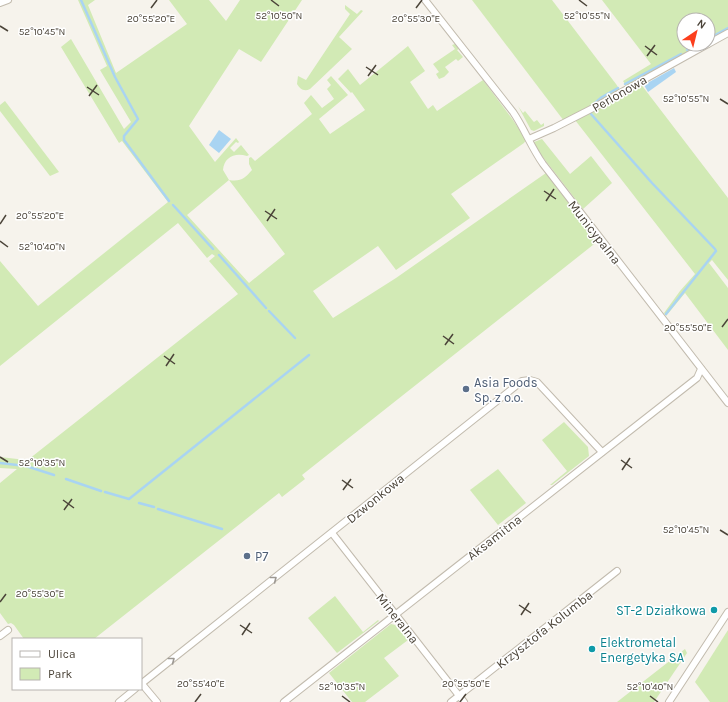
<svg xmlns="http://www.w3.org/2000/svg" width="728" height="702" viewBox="0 0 728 702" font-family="Karla,sans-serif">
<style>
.green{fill:#d2eab5;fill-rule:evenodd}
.water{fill:#a9d4f2}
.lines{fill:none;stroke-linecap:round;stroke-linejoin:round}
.stream{stroke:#a9d4f2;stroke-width:2.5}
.street-casing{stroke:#c2bbae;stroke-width:8}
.street{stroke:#fff;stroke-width:6}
.oneway{stroke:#9c9892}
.ticks{fill:none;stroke:#4b4439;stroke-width:1.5}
.service-dot{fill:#5c6f8a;stroke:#fff;stroke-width:1.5}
.culture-dot{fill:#0f9aa8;stroke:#fff;stroke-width:1.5}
.labels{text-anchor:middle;stroke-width:3;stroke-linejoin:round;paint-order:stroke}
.street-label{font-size:13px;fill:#4b4439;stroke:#fff}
.service-label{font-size:13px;fill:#4e5e75;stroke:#fff;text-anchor:start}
.culture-label{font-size:13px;fill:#0d838f;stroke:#fff;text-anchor:end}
.ticks-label{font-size:10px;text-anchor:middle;fill:#4b4439;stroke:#fff;stroke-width:3;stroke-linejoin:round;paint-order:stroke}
</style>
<rect width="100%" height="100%" fill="#f6f3ec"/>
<!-- green -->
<g class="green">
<path d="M78 0H95L88 5 116 73 187 24 169 0H209L226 21 240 0H302L261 62 239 49 189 126 215 162 236 138 239 142 238 143 236 142 230 148 234 152 241 145 249 155 247 156C235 152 224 157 223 170L229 180C241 182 245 178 252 170L249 164V158L251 157 255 161 312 114 304 103 311 95 322 108 334 99 327 89 331 85 327 80 331 76 348 95 319 119 330 134 365 110 352 92 351 93 338 79 348 69 360 85 408 46 425 71 410 82 428 109 433 105 437 111 483 80 513 120 526 140 524 143 451 194 470 218 396 270 378 246 313 291 333 318 396 278 546 173 598 241 302 475 305 479 282 497 279 493 94 639H24L14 625 11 623 8 624 0 613V483L17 469 0 468V457L26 460 29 459 238 294 209 261 215 256 212 254 207 258 178 223 0 366V261L38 306 168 202 122 141 119 143 61 47 71 39 124 129 131 122 100 70 107 66ZM229 180 285 254 249 283 187 215Z"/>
<path d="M472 0H552L616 84 620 90 564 121Z"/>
<path d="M602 0H728V31L708 42V20H684V44H704L627 87 623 81 651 64Z"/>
<path d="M345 5 357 14 361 10 363 11 339 37 352 49 310 89C304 92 300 89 297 84L298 76 306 80 350 14 345 9Z"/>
<path d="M455 44 459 49 457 50 463 57 458 61 456 59 445 67 449 72 444 77 439 79 436 74 439 72 433 64 455 49 452 45Z"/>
<path d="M640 83 728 198V280L712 260 709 263 728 288V350L685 293 666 316 664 313 680 291 695 274 575 120 616 97 618 98 629 92 628 90Z"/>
<path d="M5 101 59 172 50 176 0 111V105Z"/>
<path d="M518 106 523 113 525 111 533 121 534 122 537 120 541 125 544 123V126L534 131 531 130Z"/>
<path d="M542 139 570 174 591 156 612 183 583 209 535 147 534 142Z"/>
<path d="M564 422 588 447 589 456 552 485H550L567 471 542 440Z"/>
<path d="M498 469 526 503 498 525 470 490Z"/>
<path d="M335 596 363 632 378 620 379 621 337 653 308 618Z"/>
<path d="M391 624 395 625 408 640 384 658 399 676 365 702H352L329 673Z"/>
<path d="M728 630V702H710L695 682Z"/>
<path d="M685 649 687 653 654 702H617Z"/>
</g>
<!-- water -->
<g class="water">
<path d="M674 68 676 72 648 92 644 85Z"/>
<path d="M219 130 231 139 219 153 209 145Z"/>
</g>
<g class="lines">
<!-- stream -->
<g class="stream">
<path d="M81 0 115 77 138 119 124 136V140L169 201"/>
<path d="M708 39 728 28"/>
<path d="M687 50 698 44"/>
<path d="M625 84 681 54"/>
<path d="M589 108 602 97 618 88"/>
<path d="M591 114 652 183 715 249 716 251 666 314"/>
<path d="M173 205 213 249"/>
<path d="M219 255 266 308"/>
<path d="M269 311 295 338"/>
<path d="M0 463 26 466 54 475"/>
<path d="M66 479 101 491"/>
<path d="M105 492 129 499 309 355"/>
<path d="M139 503 154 507"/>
<path d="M158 509 222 529"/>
</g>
<!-- street casing -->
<g class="street-casing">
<g id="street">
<path d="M425 0 513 112C524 128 531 147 543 164L728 403"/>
<path d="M0 3 8 0"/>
<path d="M708 44 728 33"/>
<path d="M529 139 554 128 593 108 708 44"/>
<path d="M332 533 464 702"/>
<path d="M0 636 8 630"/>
<path d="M141 684 522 381 530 380 537 382 602 452"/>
<path d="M142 684 157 702"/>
<path d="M119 702 135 689"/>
<path d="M284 702 697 378 701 369"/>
<path d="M451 702 617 571"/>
<path d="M669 702 728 612"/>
</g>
</g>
<!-- street -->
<use href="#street" class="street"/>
</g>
<!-- one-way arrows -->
<defs><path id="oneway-chevron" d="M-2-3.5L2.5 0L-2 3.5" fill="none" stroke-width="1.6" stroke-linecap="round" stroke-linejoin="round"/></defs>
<g class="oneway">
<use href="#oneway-chevron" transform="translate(274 579) rotate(-38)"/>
<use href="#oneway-chevron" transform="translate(172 660) rotate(-38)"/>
</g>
<!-- ticks -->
<path class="ticks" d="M271 0 279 6M579 0 587 6M151 8 157 0M416 8 422 0M0 26 8 31M645 46 657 55M647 56 655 45M366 67 378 75M368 76 376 65M87 87 99 95M89 96 97 85M720 99 728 104M544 191 556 199M546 201 554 189M265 211 277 219M267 221 275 209M0 224 6 215M0 241 8 247M722 327 728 319M443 336 454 344M445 345 453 334M164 356 175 364M166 366 174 354M0 457 8 462M621 460 632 468M622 470 630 458M342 480 353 488M343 490 351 479M63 500 74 508M64 510 72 499M720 530 728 535M0 602 6 594M519 605 531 613M521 615 529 603M240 625 252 633M242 635 250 623M342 696 350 702M650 696 658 702M195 702 201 694M460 702 466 694"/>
<!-- markers -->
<g class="service-dot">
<circle cx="466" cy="389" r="4"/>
<circle cx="247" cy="556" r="4"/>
</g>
<g class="culture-dot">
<circle cx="714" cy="610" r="4"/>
<circle cx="592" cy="649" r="4"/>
</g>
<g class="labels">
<!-- street labels -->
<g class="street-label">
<text transform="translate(619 93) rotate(-30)" y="5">Perlonowa</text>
<text transform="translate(595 232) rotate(52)" y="5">Municypalna</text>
<text transform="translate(375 498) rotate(-39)" y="5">Dzwonkowa</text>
<text transform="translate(494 537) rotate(-38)" y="5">Aksamitna</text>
<text transform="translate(398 618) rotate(52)" y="5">Mineralna</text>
<text transform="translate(544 629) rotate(-38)" y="5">Krzysztofa Kolumba</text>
</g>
<!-- service labels -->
<g class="service-label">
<text x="474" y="387">Asia Foods<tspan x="474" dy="15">Sp. z o.o.</tspan></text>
<text x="255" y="561">P7</text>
</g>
<!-- culture labels -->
<g class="culture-label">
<text x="706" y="615">ST-2 Działkowa</text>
<text x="600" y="647" text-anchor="start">Elektrometal<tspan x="600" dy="15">Energetyka SA</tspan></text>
</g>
</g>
<g class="ticks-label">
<text x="279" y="19">52°10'50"N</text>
<text x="587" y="19">52°10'55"N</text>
<text x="151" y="22">20°55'20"E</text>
<text x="416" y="22">20°55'30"E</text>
<text x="42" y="35">52°10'45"N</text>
<text x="686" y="102">52°10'55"N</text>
<text x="40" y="219">20°55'20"E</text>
<text x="42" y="250">52°10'40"N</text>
<text x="688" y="331">20°55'50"E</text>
<text x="42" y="466">52°10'35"N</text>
<text x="686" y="533">52°10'45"N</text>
<text x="40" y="597">20°55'30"E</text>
<text x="201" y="687">20°55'40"E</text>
<text x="466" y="687">20°55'50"E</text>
<text x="342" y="690">52°10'35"N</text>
<text x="650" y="690">52°10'40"N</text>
</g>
<!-- legend -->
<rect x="12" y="638" width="130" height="52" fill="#ffffff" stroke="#b7b4b0"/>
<rect x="20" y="651" width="20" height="6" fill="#ffffff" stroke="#b7b4b0"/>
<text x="48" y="658" font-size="12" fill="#4b4439">Ulica</text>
<rect x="20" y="668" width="20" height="12" fill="#d2eab5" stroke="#b7b4b0"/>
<text x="48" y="678" font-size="12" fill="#4b4439">Park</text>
<!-- north arrow -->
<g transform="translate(696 32) rotate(35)"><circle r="19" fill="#ffffff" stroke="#b7b4b0"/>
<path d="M0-3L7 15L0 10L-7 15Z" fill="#fc3f1d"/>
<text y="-6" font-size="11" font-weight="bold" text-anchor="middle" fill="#4b4439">N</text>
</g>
</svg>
